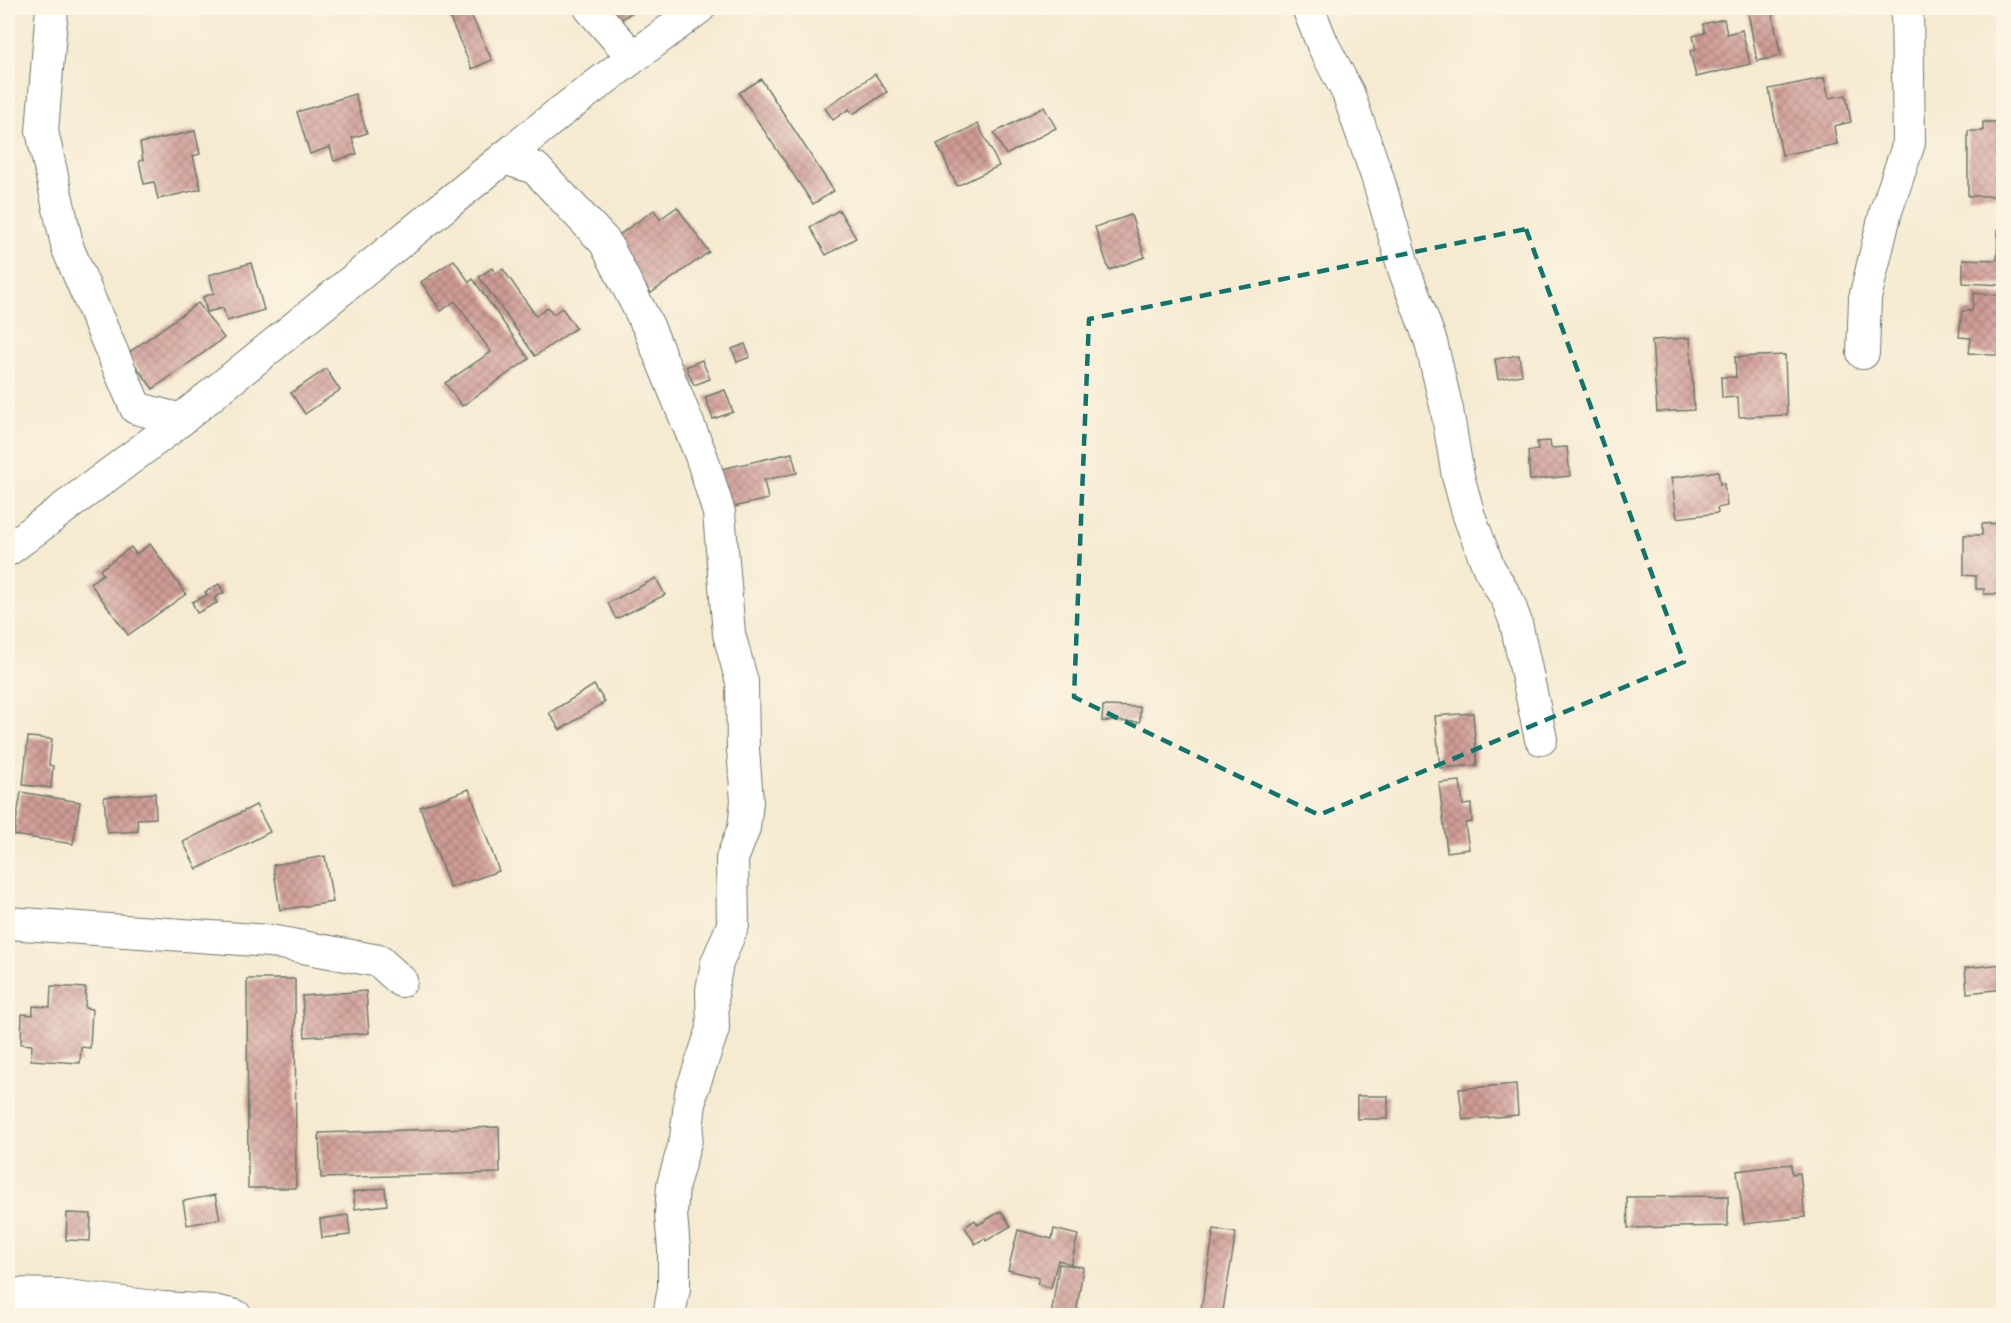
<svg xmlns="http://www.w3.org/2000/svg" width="2011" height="1323" viewBox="0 0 2011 1323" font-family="Mali,sans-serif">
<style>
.building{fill:url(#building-cross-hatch)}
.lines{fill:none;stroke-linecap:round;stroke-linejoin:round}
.minor-casing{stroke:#6a7a6b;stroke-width:34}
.minor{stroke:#fff;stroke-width:32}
.marked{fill:none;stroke:#0f766e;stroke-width:4.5;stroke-dasharray:12 8;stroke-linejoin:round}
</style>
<defs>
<pattern id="building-cross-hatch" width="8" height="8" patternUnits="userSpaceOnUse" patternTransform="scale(1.5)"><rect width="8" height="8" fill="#d09c96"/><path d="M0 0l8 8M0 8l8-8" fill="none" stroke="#a8807b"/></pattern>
</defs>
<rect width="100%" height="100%" fill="#fcf5e5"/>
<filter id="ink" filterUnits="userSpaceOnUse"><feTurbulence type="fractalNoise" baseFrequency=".0167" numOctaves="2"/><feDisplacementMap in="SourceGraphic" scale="12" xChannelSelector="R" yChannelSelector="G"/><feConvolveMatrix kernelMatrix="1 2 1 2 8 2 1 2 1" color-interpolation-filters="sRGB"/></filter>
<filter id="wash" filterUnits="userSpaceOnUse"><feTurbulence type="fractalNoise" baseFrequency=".008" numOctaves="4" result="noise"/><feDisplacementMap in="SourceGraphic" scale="24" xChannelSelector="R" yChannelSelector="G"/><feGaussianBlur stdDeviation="1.35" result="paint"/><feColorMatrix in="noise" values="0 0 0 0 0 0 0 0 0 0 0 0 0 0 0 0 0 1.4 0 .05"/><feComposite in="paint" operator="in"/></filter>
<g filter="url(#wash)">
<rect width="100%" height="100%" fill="#f6ead1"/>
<g id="blocks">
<!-- building -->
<g class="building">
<path d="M468 8 492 60 472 69 449 16Z"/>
<path d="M604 8H639L615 23Z"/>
<path d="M1771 8 1781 56 1757 61 1748 12Z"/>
<path d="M1724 19 1727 34 1742 30 1750 64 1696 77 1690 51 1696 50 1693 36 1705 33 1703 24Z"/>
<path d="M875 74 887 92 853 114 849 109 833 120 825 108Z"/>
<path d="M1824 78 1829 98 1846 95 1851 122 1834 126 1837 144 1782 155 1769 89Z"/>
<path d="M761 79 834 191 813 204 739 93Z"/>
<path d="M355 94 367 133 352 138 357 154 334 161 330 147 310 154 297 112Z"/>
<path d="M1044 107 1056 128 1006 155 994 133Z"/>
<path d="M1983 122H2004V196H1968V131H1983Z"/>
<path d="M978 124 999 166 957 186 937 144Z"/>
<path d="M195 131 200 154 193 156 201 189 158 199 154 182 144 184 139 161 143 160 140 143Z"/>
<path d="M677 207 709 252 651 293 617 245 623 240 619 235 654 210 660 219Z"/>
<path d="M839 210 856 238 826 255 810 227Z"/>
<path d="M1131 215 1145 257 1109 270 1095 227Z"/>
<path d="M1998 228 2004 229V285L1963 283V259L1997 260Z"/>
<path d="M454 260 469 282 473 279 529 359 462 406 445 383 491 352 455 301 441 311 421 282Z"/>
<path d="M251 263 264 310 227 321 223 308 207 312 203 297 214 293 209 275Z"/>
<path d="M492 268 496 274 503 269 536 316 548 307 553 314 562 308 576 328 535 356 479 277Z"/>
<path d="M1974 293 2004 296V356L1969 353 1971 338 1959 337 1962 311H1972Z"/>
<path d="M198 303 224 338 153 389 127 354Z"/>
<path d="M1690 338 1694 410 1657 412 1652 340Z"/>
<path d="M745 344 750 357 737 362 732 349Z"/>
<path d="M1519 355 1522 375 1498 379 1495 359Z"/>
<path d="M1785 355 1787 415 1739 417 1738 397 1722 398 1721 377H1736L1735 357Z"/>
<path d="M702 360 710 379 694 385 686 367Z"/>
<path d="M326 369 340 390 305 414 291 393Z"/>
<path d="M725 390 733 412 713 419 705 397Z"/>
<path d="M1550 441 1551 448 1567 447 1570 476 1530 480 1528 451 1538 450 1537 442Z"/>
<path d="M792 453 797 473 764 480 768 499 725 509 717 470Z"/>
<path d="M1718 471 1720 484H1724L1727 506 1717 508 1718 513 1677 518 1671 478Z"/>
<path d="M2004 523V594H1984V589H1976V576L1964 575V535H1982V524Z"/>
<path d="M150 544 186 594 128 635 90 583 103 574 100 570 131 547 136 554Z"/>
<path d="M656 578 665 595 616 619 608 603Z"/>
<path d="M219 584 224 593 214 598 217 603 197 613 192 602 207 595 205 592Z"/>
<path d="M594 685 605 702 560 730 549 713Z"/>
<path d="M1103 706 1140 707V722L1102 721Z"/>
<path d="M1473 713 1477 765 1440 768 1435 716Z"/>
<path d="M28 737 52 739 49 765 53 766 51 788 23 785Z"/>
<path d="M1460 781 1463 805 1471 804 1472 822 1465 823 1469 849 1447 852 1439 783Z"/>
<path d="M469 789 499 871 450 888 420 807Z"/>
<path d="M21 792 80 802 73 844 14 835Z"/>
<path d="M155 793 156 818 137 819 138 831 107 833 104 797Z"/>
<path d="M256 805 270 832 197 869 183 842Z"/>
<path d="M325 856 333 902 280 910 273 865Z"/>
<path d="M2004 964V989L1967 993 1965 968Z"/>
<path d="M247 979H295L296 1188H248Z"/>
<path d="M51 986 86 988 85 1008 92 1009 90 1048 81 1047 80 1063 31 1060 32 1045 21 1044 22 1014 33 1015V1006L50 1007Z"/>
<path d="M366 991 369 1033 305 1037 302 996Z"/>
<path d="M1516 1084 1518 1115 1463 1120 1459 1089Z"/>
<rect x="1357" y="1096" width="31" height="23"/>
<path d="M499 1127 500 1173 321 1178 319 1133Z"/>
<path d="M1791 1164 1792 1174 1800 1173 1805 1217 1744 1224 1737 1171Z"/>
<path d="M385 1188 387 1205 355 1209 353 1192Z"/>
<path d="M215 1195 220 1219 187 1225 183 1201Z"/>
<path d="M1728 1196V1226L1628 1228 1627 1197Z"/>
<path d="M1001 1211 1011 1226 986 1241 985 1238 975 1244 965 1227 975 1220 978 1225Z"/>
<path d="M67 1213 91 1214 90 1241 66 1240Z"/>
<path d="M348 1215 350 1235 322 1238 320 1219Z"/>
<path d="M1054 1229 1078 1235 1071 1264 1058 1260 1051 1288 1037 1284 1039 1278 1008 1270 1018 1230 1052 1239Z"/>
<path d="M1214 1229 1236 1233 1222 1316H1200Z"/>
<path d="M1059 1264 1083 1267 1076 1316H1051Z"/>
</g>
</g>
</g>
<g filter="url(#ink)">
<use href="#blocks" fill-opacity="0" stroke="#6a7a6b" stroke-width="1.5"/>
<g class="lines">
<!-- minor casing -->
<g class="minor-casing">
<g id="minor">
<path d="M52 8 42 131 68 249 136 408 181 420"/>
<path d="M590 8 633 57"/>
<path d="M1308 8 1323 45 1348 93 1378 179 1405 272 1431 342 1447 410 1458 476 1469 516 1489 568 1508 601 1516 623 1541 739"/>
<path d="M504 158 535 168 605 242 648 326 702 458 719 513 729 634 742 682 743 749 747 801 744 828 732 859 733 925 717 963 712 990 713 1029 691 1093 686 1139 673 1185 671 1214 674 1250V1288L669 1316"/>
<path d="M1863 353 1865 298 1886 211 1909 143 1907 8"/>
<path d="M8 550 167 431 558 114 699 8"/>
<path d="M8 923 270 941 379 961 401 981"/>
<path d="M8 1294 59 1295 163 1308 214 1311 236 1316"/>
</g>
</g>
<!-- minor -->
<use href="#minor" class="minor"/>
</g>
</g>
<!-- marked area -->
<path class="marked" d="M1526 229 1684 662 1319 815 1074 697 1089 319Z"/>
<!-- margin -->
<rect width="2011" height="1323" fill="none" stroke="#fcf5e5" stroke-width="30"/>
</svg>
